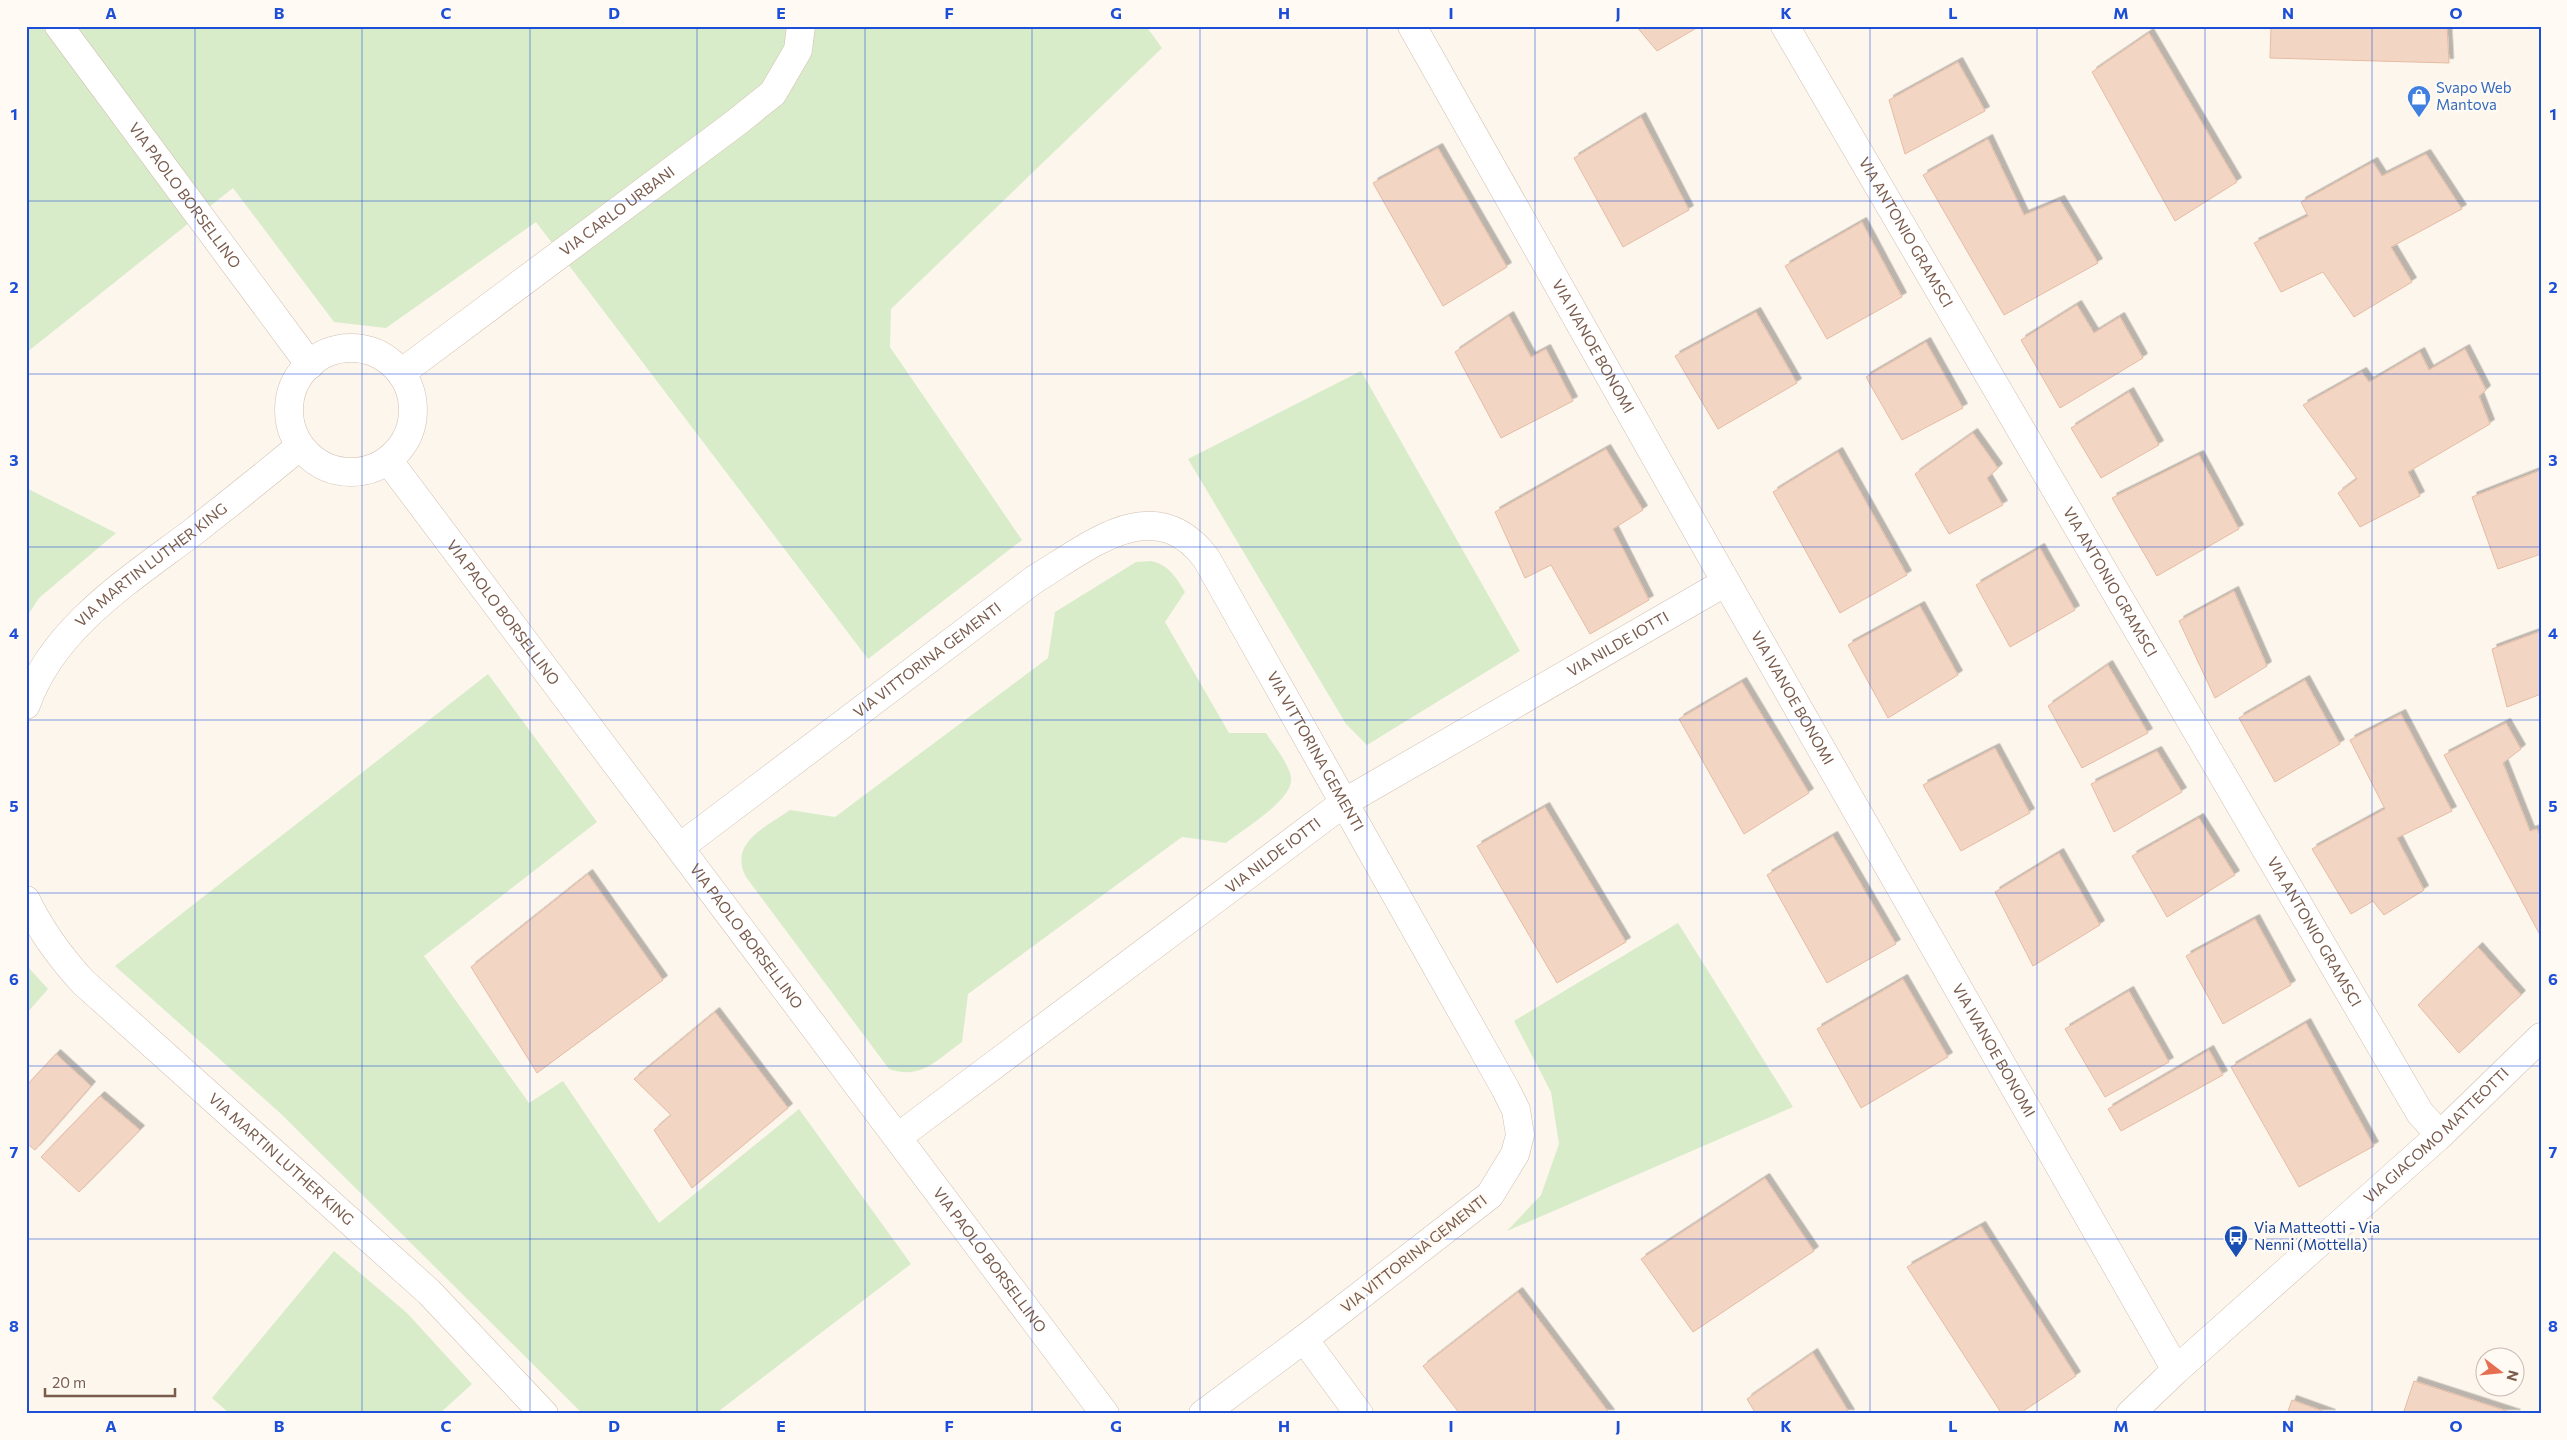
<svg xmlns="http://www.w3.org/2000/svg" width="2567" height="1440" viewBox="0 0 2567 1440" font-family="Commissioner,sans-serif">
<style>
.green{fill:#d8ecc9}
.building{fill:#f3d5c3;stroke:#e6bba3;filter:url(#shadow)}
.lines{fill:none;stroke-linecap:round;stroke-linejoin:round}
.minor-casing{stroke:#d1beb0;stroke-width:29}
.minor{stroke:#fff;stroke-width:28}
.grid{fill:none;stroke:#1d4ed8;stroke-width:1;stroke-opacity:0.55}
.labels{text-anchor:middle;stroke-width:5;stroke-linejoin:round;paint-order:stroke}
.shop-label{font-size:15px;fill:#366cbe;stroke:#fffaf3;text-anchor:start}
.street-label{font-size:15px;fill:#7a5c4d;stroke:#fffaf3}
.transit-label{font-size:15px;fill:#164399;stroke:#fffaf3;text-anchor:start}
.neatline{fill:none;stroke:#1d4ed8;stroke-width:2}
.grid-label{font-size:16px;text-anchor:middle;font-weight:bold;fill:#1d4ed8}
</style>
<defs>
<filter id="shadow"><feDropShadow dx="4.5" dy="-4.5" stdDeviation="0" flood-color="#0004"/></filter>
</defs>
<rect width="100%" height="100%" fill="#fdf6ec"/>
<!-- green -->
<g class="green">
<path d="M26 26H1146L1162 48 891 309 890 347 1022 540 868 659 536 222 386 328 334 322 233 188 26 353Z"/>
<path d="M1361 371 1520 651 1367 745 1346 724 1188 459Z"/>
<path d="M26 488 116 533 39 598 26 618Z"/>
<path d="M1151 561C1169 565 1176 577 1185 592L1165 622 1229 733H1266C1274 746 1288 762 1291 777 1295 799 1242 830 1226 843L1182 837 968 994 962 1042C936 1060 922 1080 889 1069L746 877C728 843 766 827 790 810L835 817 1048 658 1055 612 1136 562Z"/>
<path d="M488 674 597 822 424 956 529 1103 563 1081 659 1223 799 1109 911 1264 715 1414H583L279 1112 115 966Z"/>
<path d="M1678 923 1793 1107 1507 1231 1541 1195 1559 1144 1551 1092 1514 1021Z"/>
<path d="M26 965 48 989 26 1014Z"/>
<path d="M334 1251 407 1313 472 1384 439 1414H230L212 1398Z"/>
</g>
<!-- building -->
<g class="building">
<path d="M1636 26H1700L1657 51Z"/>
<path d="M2271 26H2447L2449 63 2270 58Z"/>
<path d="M2149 33 2237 182 2175 221 2092 72Z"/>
<path d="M1958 62 1985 111 1905 154 1889 100Z"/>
<path d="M1641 117 1689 210 1623 247 1574 158Z"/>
<path d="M1988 139 2024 215 2060 200 2098 263 2004 315 1923 175Z"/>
<path d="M1438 148 1507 267 1443 306 1373 183Z"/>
<path d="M2426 154 2462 209 2391 247 2412 282 2354 317 2323 272 2281 292 2254 243 2308 216 2301 202 2373 162 2382 176Z"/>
<path d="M1862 222 1902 297 1827 339 1785 266Z"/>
<path d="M2077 305 2094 333 2120 317 2143 358 2060 408 2021 340Z"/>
<path d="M1756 312 1797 383 1718 429 1675 356Z"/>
<path d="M1509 316 1531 357 1546 349 1573 401 1501 438 1455 352Z"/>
<path d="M1926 342 1963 408 1902 440 1866 377Z"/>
<path d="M2465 349 2486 390 2479 396 2490 424 2408 472 2420 496 2360 527 2338 493 2357 479 2303 405 2362 372 2369 382 2420 352 2429 370Z"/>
<path d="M2129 392 2159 445 2101 478 2071 428Z"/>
<path d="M1973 433 1998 468 1987 478 2003 505 1949 534 1915 474Z"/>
<path d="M1606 449 1643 510 1613 529 1649 600 1590 634 1551 565 1525 578 1495 512Z"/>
<path d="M1838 452 1907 575 1840 613 1773 492Z"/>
<path d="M2199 455 2239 529 2157 576 2112 498Z"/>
<path d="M2541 470V554L2498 569 2472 497Z"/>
<path d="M2040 548 2075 610 2010 647 1976 585Z"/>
<path d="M2234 591 2267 666 2215 698 2179 621Z"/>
<path d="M1920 606 1958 675 1888 718 1848 645Z"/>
<path d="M2541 631V694L2507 707 2492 649Z"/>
<path d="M2108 665 2148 733 2082 768 2048 706Z"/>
<path d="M2305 680 2340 744 2275 782 2239 718Z"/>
<path d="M1742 682 1809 793 1744 834 1679 719Z"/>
<path d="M2401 714 2452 811 2397 838 2424 890 2384 915 2373 901 2351 914 2312 849 2385 809 2350 740Z"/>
<path d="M2506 723 2521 749 2503 763 2530 831 2537 829 2541 837 2540 935 2444 755Z"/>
<path d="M1995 748 2030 813 1961 851 1923 785Z"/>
<path d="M2157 751 2182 792 2114 832 2091 784Z"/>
<path d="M1545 807 1626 942 1557 983 1477 846Z"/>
<path d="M2199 818 2235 875 2167 917 2132 856Z"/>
<path d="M1833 836 1896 944 1827 983 1767 875Z"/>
<path d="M2059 853 2100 925 2033 966 1995 892Z"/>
<path d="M588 874 663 980 537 1073 471 967Z"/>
<path d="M2255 919 2291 985 2223 1024 2186 956Z"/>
<path d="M2478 947 2521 995 2459 1053 2418 1005Z"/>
<path d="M1903 979 1948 1057 1861 1108 1817 1029Z"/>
<path d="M2129 991 2169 1062 2105 1097 2065 1029Z"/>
<path d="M715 1012 788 1108 692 1188 654 1130 671 1115 634 1079Z"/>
<path d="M2306 1023 2374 1146 2299 1187 2231 1067Z"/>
<path d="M2209 1050 2223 1075 2121 1131 2108 1109Z"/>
<path d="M56 1054 91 1086 35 1150 26 1143V1086Z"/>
<path d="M100 1096 140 1130 79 1192 41 1157Z"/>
<path d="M1765 1178 1814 1251 1693 1332 1641 1259Z"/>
<path d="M1981 1226 2076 1376 2019 1414H2002L1907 1267Z"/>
<path d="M1518 1292 1610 1414H1460L1423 1366Z"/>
<path d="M1813 1353 1850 1414H1756L1747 1399Z"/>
<path d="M2414 1381 2516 1414H2403Z"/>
<path d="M2292 1400 2331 1414H2287Z"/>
</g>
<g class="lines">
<!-- minor casing -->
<g class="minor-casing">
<g id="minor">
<path id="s1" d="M59 26 310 365"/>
<path id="s2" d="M1412 26 1726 582 2176 1370"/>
<path id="s3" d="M1785 26 2420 1113 2440 1135"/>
<circle cx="351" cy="410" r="62"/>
<path id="s4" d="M401 373 737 122 773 93 798 50 801 26"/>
<path id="s5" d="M388 460 1105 1414"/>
<path id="s6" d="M26 705C53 627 131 579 193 532 229 504 265 475 300 446"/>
<path id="s7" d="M680 847 1035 579C1090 546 1154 490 1206 558L1505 1088 1516 1110 1520 1135 1515 1154 1490 1195 1304 1339 1203 1414"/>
<path id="s8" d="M26 900C41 931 60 957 83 982L429 1292 544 1414"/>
<path id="s9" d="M898 1137 1345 802 1726 582"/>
<path d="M1304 1339 1359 1414"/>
<path id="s10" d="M2130 1414 2176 1370 2440 1135 2541 1037"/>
</g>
</g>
<!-- minor -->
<use href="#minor" class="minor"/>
</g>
<!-- grid -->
<path class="grid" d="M195 26V1414M362 26V1414M530 26V1414M697 26V1414M865 26V1414M1032 26V1414M1200 26V1414M1367 26V1414M1535 26V1414M1702 26V1414M1870 26V1414M2037 26V1414M2205 26V1414M2372 26V1414M26 201H2541M26 374H2541M26 547H2541M26 720H2541M26 893H2541M26 1066H2541M26 1239H2541"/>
<!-- icons -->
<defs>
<g id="shop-pin" transform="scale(1.25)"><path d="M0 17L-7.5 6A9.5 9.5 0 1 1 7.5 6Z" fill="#3f7fe0" stroke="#fffaf3"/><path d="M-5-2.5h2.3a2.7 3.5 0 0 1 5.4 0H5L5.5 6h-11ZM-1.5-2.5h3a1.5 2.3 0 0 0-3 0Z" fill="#fff"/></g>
<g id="bus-pin" transform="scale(1.25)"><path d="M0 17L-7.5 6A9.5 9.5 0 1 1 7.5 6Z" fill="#1a4fb4" stroke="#fffaf3"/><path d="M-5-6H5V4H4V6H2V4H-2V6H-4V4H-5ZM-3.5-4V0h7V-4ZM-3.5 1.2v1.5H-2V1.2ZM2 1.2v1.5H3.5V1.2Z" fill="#fff"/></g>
</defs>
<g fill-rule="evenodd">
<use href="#shop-pin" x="2419" y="97"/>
<use href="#bus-pin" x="2236" y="1237"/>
</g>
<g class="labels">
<!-- shop labels -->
<g class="shop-label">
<text x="2436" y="93">Svapo Web<tspan x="2436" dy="17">Mantova</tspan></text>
</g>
<!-- street labels -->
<g class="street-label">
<text dy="5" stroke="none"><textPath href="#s1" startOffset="211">VIA PAOLO BORSELLINO</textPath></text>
<text dy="5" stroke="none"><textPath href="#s4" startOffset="270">VIA CARLO URBANI</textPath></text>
<text dy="5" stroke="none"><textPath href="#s3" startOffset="239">VIA ANTONIO GRAMSCI</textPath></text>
<text dy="5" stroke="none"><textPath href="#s2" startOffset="368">VIA IVANOE BONOMI</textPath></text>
<text dy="5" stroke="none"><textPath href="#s6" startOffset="191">VIA MARTIN LUTHER KING</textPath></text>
<text dy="5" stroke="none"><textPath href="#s3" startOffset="644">VIA ANTONIO GRAMSCI</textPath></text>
<text dy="5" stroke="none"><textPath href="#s5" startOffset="191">VIA PAOLO BORSELLINO</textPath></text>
<text dy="5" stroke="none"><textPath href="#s9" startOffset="874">VIA NILDE IOTTI</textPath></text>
<text dy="5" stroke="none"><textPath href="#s7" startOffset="310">VIA VITTORINA GEMENTI</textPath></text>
<text dy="5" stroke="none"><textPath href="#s2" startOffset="772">VIA IVANOE BONOMI</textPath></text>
<text dy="5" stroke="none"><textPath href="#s7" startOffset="862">VIA VITTORINA GEMENTI</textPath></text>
<text dy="5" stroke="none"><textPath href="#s9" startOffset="469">VIA NILDE IOTTI</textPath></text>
<text dy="5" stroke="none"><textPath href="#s3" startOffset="1049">VIA ANTONIO GRAMSCI</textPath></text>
<text dy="5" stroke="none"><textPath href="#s5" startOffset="596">VIA PAOLO BORSELLINO</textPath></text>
<text dy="5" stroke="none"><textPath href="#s2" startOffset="1178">VIA IVANOE BONOMI</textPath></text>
<text dy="5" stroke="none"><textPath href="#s10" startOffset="414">VIA GIACOMO MATTEOTTI</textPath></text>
<text dy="5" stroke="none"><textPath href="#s8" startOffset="366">VIA MARTIN LUTHER KING</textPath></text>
<text transform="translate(1414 1254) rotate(-38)" y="5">VIA VITTORINA GEMENTI</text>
<text dy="5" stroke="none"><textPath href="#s5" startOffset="1001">VIA PAOLO BORSELLINO</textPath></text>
</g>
<!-- transit labels -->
<g class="transit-label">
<text x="2254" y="1233">Via Matteotti - Via<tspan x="2254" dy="17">Nenni (Mottella)</tspan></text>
</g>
</g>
<!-- border -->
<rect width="2567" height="1440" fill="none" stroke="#fffaf3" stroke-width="55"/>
<!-- north arrow -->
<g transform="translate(2500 1372) rotate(106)"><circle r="24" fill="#fffaf3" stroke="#cabbb1"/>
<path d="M0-4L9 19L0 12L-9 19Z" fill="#e76f51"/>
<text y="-8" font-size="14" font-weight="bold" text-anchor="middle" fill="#7a5c4d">N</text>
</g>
<!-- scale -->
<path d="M45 1388v8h130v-8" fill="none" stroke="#7a5c4d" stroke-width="2.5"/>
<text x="52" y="1388" font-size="15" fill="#7a5c4d" stroke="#fffaf3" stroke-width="4" paint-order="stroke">20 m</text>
<rect x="28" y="28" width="2512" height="1384" class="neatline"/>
<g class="grid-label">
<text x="111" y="19">A</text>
<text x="279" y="19">B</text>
<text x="446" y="19">C</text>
<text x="614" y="19">D</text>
<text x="781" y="19">E</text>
<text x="949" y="19">F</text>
<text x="1116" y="19">G</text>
<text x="1284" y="19">H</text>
<text x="1451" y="19">I</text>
<text x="1618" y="19">J</text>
<text x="1786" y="19">K</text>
<text x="1953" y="19">L</text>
<text x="2121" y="19">M</text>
<text x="2288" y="19">N</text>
<text x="2456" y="19">O</text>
<text x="14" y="120">1</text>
<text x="2553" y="120">1</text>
<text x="14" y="293">2</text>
<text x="2553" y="293">2</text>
<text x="14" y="466">3</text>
<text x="2553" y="466">3</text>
<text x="14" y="639">4</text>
<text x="2553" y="639">4</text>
<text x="14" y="812">5</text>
<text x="2553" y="812">5</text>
<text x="14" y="985">6</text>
<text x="2553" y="985">6</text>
<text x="14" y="1158">7</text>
<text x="2553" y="1158">7</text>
<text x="14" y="1332">8</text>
<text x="2553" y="1332">8</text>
<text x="111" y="1432">A</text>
<text x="279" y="1432">B</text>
<text x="446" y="1432">C</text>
<text x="614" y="1432">D</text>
<text x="781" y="1432">E</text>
<text x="949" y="1432">F</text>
<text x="1116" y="1432">G</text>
<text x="1284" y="1432">H</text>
<text x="1451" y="1432">I</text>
<text x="1618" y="1432">J</text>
<text x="1786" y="1432">K</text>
<text x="1953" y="1432">L</text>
<text x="2121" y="1432">M</text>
<text x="2288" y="1432">N</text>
<text x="2456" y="1432">O</text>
</g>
</svg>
